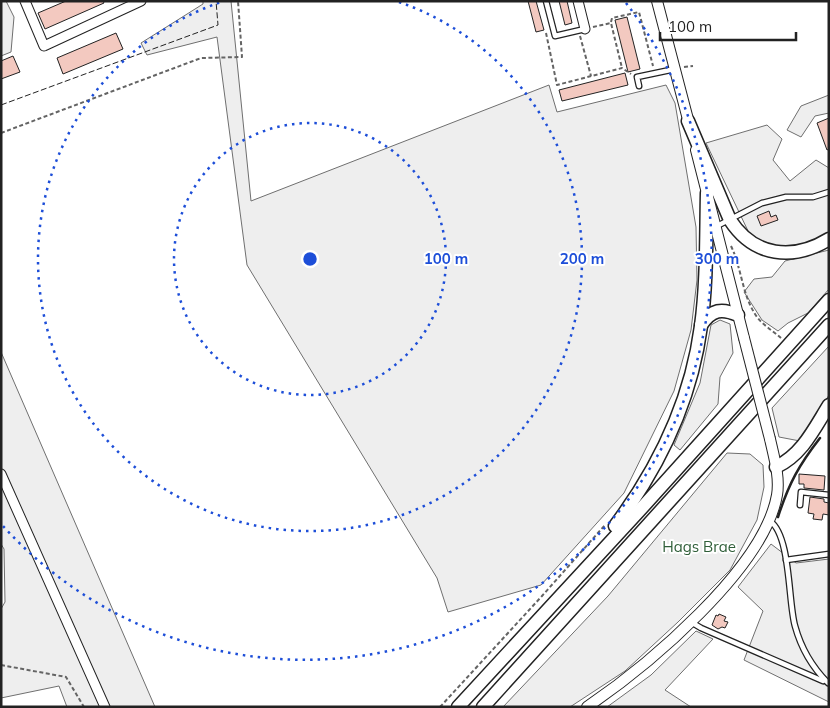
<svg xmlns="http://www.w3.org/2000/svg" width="830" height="708" viewBox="0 0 830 708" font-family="Mulish,sans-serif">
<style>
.green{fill:#eee;stroke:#6f6f6f}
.building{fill:#f3c9c0;stroke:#222}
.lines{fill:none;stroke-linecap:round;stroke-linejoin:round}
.service-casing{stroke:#222;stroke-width:7}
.minor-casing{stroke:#222;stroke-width:11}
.tertiary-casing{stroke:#222;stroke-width:12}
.primary-casing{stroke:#222;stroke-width:15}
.path{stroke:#646464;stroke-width:2;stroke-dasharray:4 2.5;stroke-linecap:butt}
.service{stroke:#fff;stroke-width:4.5}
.minor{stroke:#fff;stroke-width:9}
.tertiary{stroke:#fff;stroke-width:10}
.primary{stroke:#fff;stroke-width:12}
.tertiary-bridge-casing{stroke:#222;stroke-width:12;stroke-linecap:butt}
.tertiary-bridge{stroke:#fff;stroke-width:10}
.fence{stroke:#222;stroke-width:1;stroke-dasharray:6 2.5;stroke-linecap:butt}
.wall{stroke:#222;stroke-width:2.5}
.ring{fill:none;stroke:#1d4ed8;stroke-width:2.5;stroke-dasharray:2.5 5}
.labels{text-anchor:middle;stroke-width:4;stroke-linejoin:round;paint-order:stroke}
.park-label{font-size:15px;fill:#2f5e38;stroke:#fff}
.centre{fill:#1d4ed8;stroke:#fff;stroke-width:2.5}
.ring-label{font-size:15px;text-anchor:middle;font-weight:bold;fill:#1d4ed8;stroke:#fff;stroke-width:4;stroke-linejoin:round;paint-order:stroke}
</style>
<rect width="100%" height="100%" fill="#fff"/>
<!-- green -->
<g class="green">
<path d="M1 1H6L14 17 11 52 1 56Z"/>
<path d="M203 1H231L251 201 549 85 557 112 666 85 675 103 696 227 697 280 691 330 674 391 624 493 541 585 448 612 437 578 247 265 217 37 147 55 141 43 203 4Z"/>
<path d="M829 95V113L815 116 801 137 787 130 801 106Z"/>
<path d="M767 125 782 139 773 160 790 181 816 160 829 168V234L812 245 788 249 765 245 749 233 706 143Z"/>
<path d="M829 250V289L808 313 788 323 778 331 762 320 744 292 754 279 772 277 785 261Z"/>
<path d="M720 320 730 324 733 353 720 377 718 404 680 450 674 445 700 383 711 325Z"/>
<path d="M829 346V395L800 441 779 437 772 408Z"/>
<path d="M1 352 155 707H67L59 686 1 698V609L5 602 4 549 1 544Z"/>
<path d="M727 453 750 454 763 465 764 487 757 520 730 570 678 622 625 671 570 707H503L608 596Z"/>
<path d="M771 544 796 563 829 559V702L744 660 763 611 738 587Z"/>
<path d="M696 631 713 639 665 690 691 707H607L651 675Z"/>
</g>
<!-- building -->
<g class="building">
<path d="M66 1H103L104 3 45 29 38 13Z"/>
<path d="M528 1H536L544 30 536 32Z"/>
<path d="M559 1H567L572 23 565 25Z"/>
<path d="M627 17 640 69 628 72 615 20Z"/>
<path d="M116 33 123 49 63 74 57 58Z"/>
<path d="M13 56 20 72 1 79V61Z"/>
<path d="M625 73 628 85 562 101 559 90Z"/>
<path d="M829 118V149L827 150 817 123Z"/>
<path d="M769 211 771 217 776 215 778 220 761 226 757 216Z"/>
<path d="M799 474 825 476 824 490 804 488V484H799Z"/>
<path d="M810 497 824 499V502L829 503V515L823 514 822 520 813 519 814 514 808 513Z"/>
<path d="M719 614 726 617 724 621 728 622 725 628 722 627 718 629 712 625 716 615 718 616Z"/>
</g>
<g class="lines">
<!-- service casing -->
<g class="service-casing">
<g id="service">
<path d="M546 1 555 36 585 29"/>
<path d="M639 86 637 77 675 69"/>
<path d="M717 226 762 203 786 197H813L829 192"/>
<path d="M800 505 801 492 829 495"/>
<path d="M770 521C791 536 788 602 795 626 801 648 812 667 828 683"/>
<path d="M786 560 829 554"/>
<path d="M691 622 701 628 823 681"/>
</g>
</g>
<!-- minor casing -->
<g class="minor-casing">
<g id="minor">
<path d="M25 1 44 46 141 1"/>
<path d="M578 1 585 29"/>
<path d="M1 474 105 707"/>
</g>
</g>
<!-- tertiary casing -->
<g class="tertiary-casing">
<g id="tertiary">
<path d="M657 1 690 127"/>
<path d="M696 150 744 338"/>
<path d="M587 707C647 666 764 569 777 495 780 477 774 457 770 439"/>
</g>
</g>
<!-- primary casing -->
<g class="primary-casing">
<g id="primary">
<path d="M688 121 730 220C754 257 793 261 829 239"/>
<path d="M701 325C712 309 722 308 738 315"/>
<path d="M776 467C802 455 814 429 829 405"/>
<path d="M615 526C660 466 691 401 701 326 707 282 706 238 707 193"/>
<path d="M458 707 639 511 829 300"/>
<path d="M483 707 829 325"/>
</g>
</g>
<!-- path -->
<g class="path">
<path d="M611 22 612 18 639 12 653 66"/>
<path d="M593 27 611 23 622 68"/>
<path d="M546 33 557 85 622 68 631 74"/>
<path d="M580 36 591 76"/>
<path d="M684 67 693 66"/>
<path d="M1 133 201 58 242 57 238 1"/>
<path d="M731 246C742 269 742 296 757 317 763 325 773 331 781 338"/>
<path d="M1 665 66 677 84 707"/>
<path d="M440 707 542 596 605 525"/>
</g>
<!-- service -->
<use href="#service" class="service"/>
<!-- minor -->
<use href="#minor" class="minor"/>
<!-- tertiary -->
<use href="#tertiary" class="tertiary"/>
<!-- primary -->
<use href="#primary" class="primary"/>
<!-- tertiary-bridge casing -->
<g class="tertiary-bridge-casing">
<path id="tertiary-bridge" d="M744 338 770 439"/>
</g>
<!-- tertiary-bridge -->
<use href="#tertiary-bridge" class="tertiary-bridge"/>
<!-- fence -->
<path class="fence" d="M1 105 218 25 216 1"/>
<!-- wall -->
<path class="wall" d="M778 517C789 483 799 465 820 438"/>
</g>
<!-- distance rings -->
<g class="ring">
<circle cx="310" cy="259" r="136"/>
<path d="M399 2A272 272 0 1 1 221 2"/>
<path d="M626 3A407 407 0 0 1 3 526"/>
</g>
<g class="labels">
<!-- park labels -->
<g class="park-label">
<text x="699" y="552">Hags Brae</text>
</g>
</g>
<circle cx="310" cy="259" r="8" class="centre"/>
<g class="ring-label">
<text x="446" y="264">100 m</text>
<text x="582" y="264">200 m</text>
<text x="717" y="264">300 m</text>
</g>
<!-- border -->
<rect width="830" height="708" fill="none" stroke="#222222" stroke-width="5"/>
<!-- scale -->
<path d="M660 32v8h136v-8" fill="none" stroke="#222222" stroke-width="2.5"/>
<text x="668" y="32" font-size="15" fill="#222222" stroke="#ffffff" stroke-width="4" paint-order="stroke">100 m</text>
</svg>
